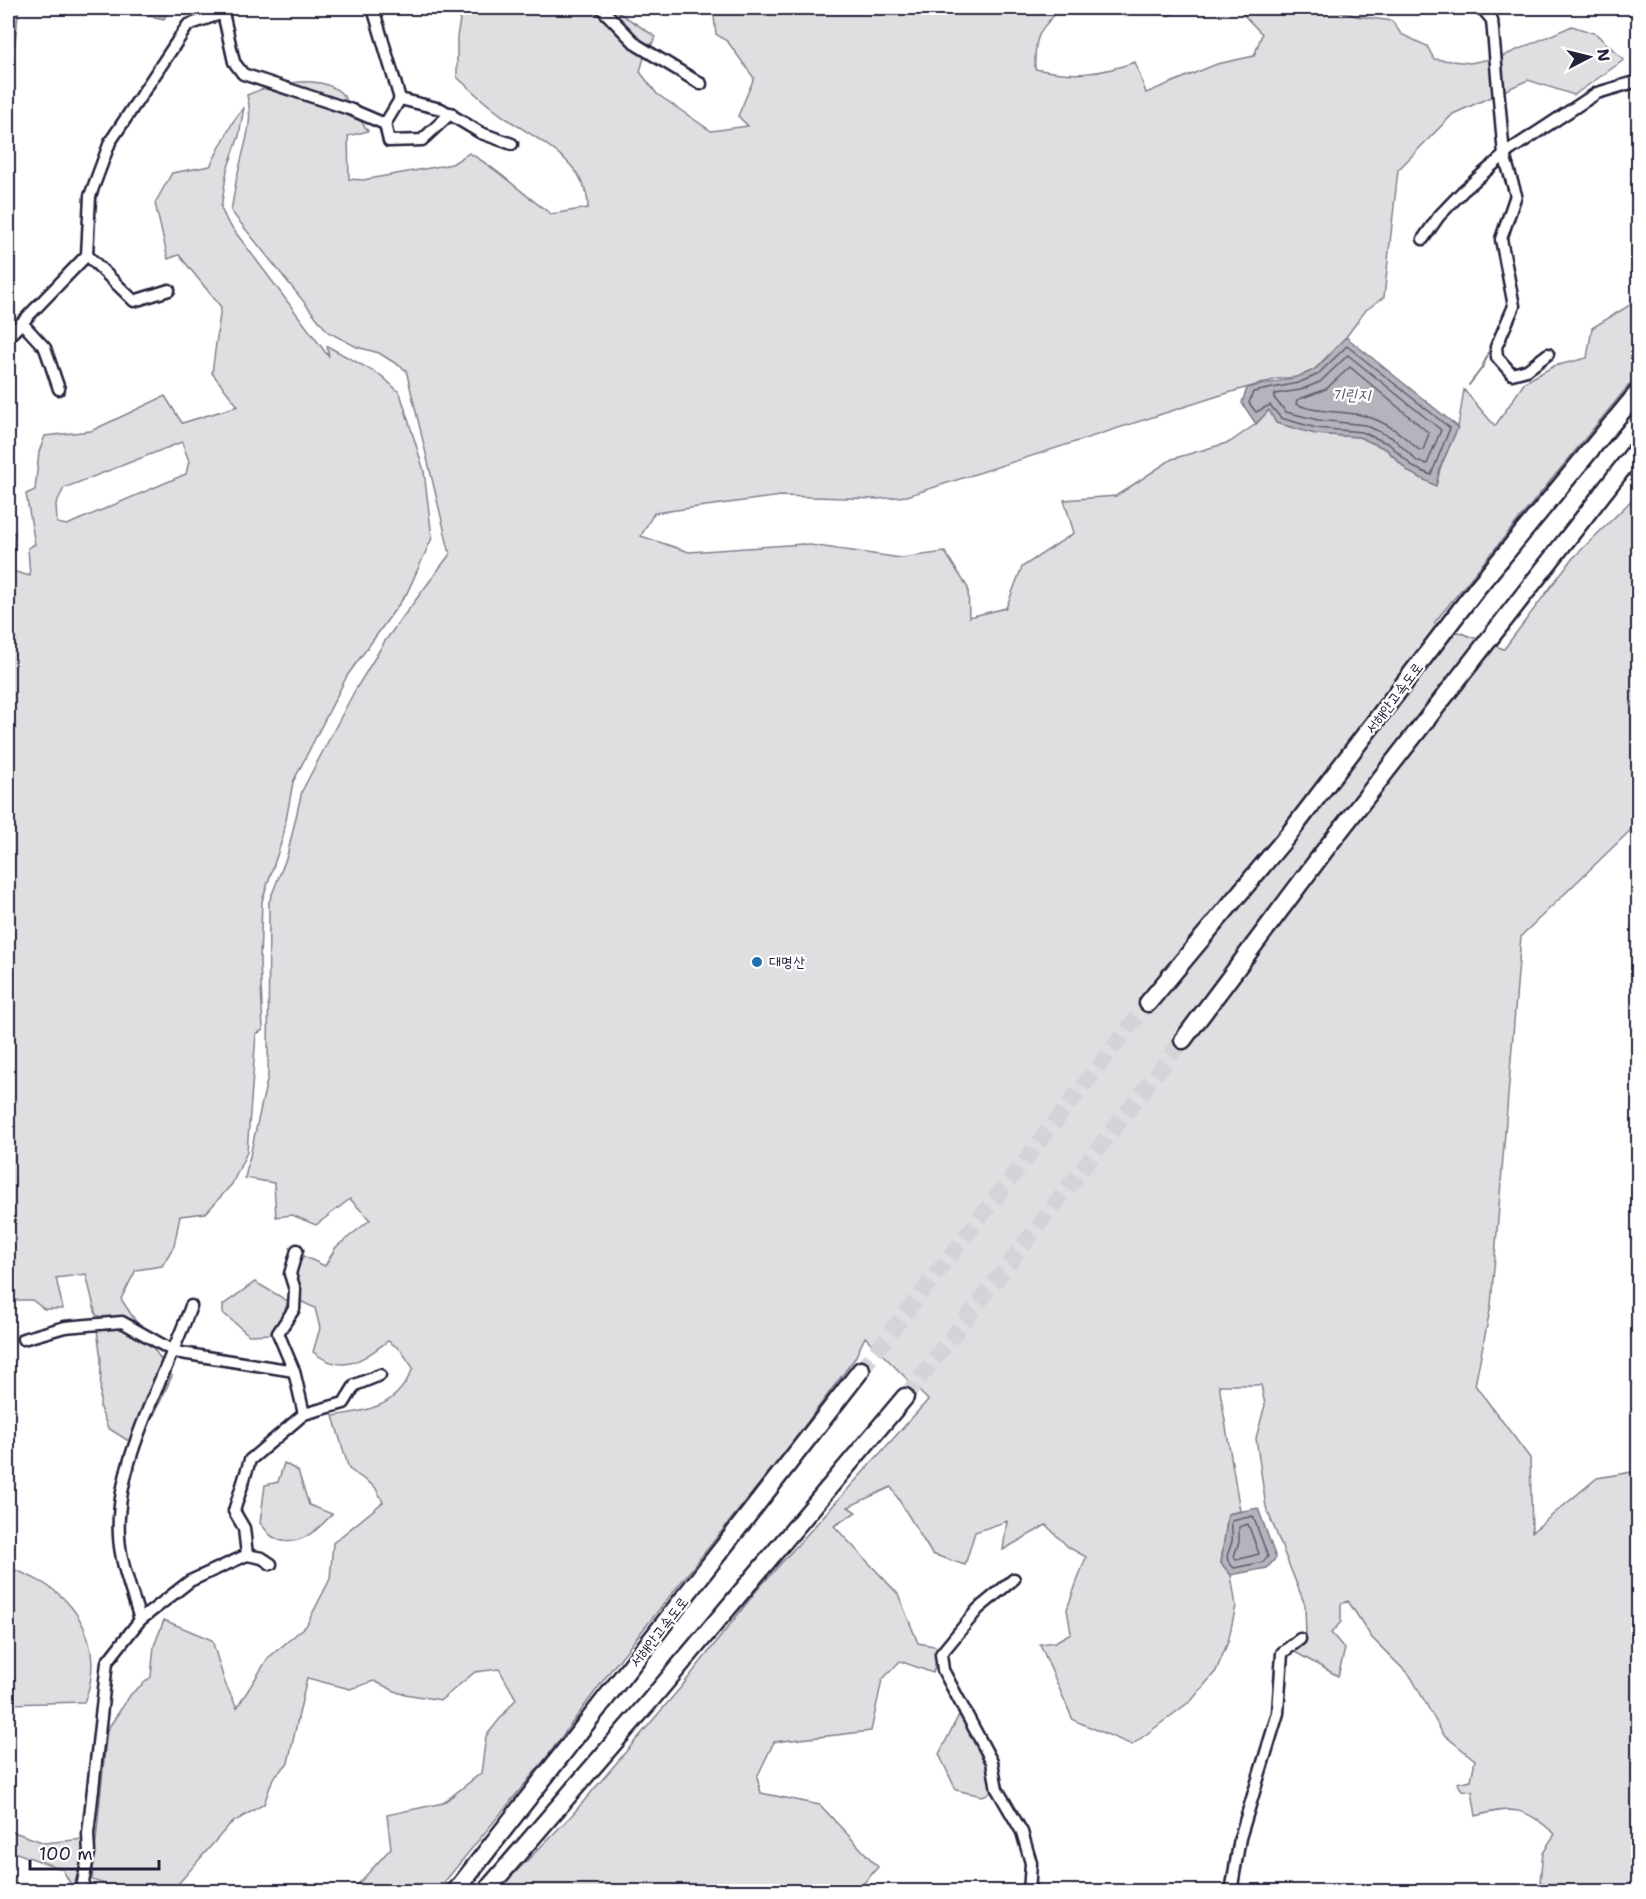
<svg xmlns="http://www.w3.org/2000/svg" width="1646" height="1899" viewBox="0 0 1646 1899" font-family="'Shantell Sans','Poor Story',sans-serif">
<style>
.green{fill:#dfdfe2;stroke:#80808e;stroke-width:1.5;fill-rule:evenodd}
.water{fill:#b4b4bc;stroke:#7a7a88;stroke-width:1.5}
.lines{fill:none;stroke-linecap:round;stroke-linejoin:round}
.shore{stroke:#5c5c6f;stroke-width:1.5}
.stream{stroke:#7a7a88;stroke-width:2}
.highway-tunnel{stroke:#d3d3d8;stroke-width:16;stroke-dasharray:16 8;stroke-linecap:butt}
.minor-casing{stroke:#22223b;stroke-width:15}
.highway-casing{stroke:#22223b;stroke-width:21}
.minor{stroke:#fff;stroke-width:10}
.highway{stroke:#fff;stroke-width:16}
.poi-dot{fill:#1f6fb2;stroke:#fff;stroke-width:2}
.labels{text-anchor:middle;stroke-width:4.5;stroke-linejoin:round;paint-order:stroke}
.street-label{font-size:15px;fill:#22223b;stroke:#fff}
.poi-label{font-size:15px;fill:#22223b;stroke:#fff;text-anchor:start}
.water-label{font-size:16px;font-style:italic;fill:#5c5c6f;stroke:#fff}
</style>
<rect width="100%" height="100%" fill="#fff"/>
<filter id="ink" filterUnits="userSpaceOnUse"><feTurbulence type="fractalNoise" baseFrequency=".0167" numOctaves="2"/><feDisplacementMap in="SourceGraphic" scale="12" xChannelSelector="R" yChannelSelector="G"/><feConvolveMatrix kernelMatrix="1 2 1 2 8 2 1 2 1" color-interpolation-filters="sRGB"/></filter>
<g filter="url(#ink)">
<!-- green -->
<g class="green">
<path d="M8 8H19L14 50 8 57Z"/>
<path d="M462 8H612L656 37 644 57 640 72 657 94 711 131 748 126 738 116 754 78 728 42 716 34 713 8H1061C1038 31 1034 37 1035 69 1074 77 1098 75 1135 62L1146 93 1217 64 1254 56 1262 34 1238 9 1241 8H1327L1356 16 1392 21 1401 34 1427 46 1434 59 1470 63 1501 57 1572 26 1596 34 1624 60 1574 95 1528 80 1453 114 1398 170 1384 297 1366 310 1346 337 1314 370 1297 377 1277 379 1221 395 907 496 878 499 781 496 654 513 641 536 689 552 803 544 901 558 945 552 968 588 969 617 1006 608 1022 567 1074 533 1064 500 1116 496 1172 459 1230 442 1256 424 1269 410 1315 434 1359 437 1386 449 1409 472 1436 486 1440 468 1458 427 1464 390 1495 426 1525 382 1554 366 1587 358 1592 328 1638 300V374L1434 623 1504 649 1571 560 1638 494V823L1521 936 1491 1305 1475 1385 1530 1458 1532 1532 1597 1478 1638 1471V1891H1577L1540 1882 1543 1852 1555 1834C1525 1808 1514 1805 1476 1816L1472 1791 1462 1790 1457 1783 1471 1780 1475 1760 1443 1734 1411 1677 1372 1638 1348 1601 1341 1604V1622L1331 1633 1345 1649 1338 1676 1293 1651 1306 1636 1305 1605 1266 1507 1256 1438 1265 1405 1261 1385H1219L1240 1511 1228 1514 1221 1563 1231 1575 1236 1606 1228 1642 1216 1671 1192 1700 1132 1745 1073 1720 1040 1644 1055 1642 1071 1633 1067 1609 1086 1557 1068 1547 1046 1525 1003 1550 1007 1521 975 1532 965 1565 932 1554 891 1487 848 1507 856 1512 834 1526 898 1594 918 1643 940 1647 933 1673 900 1661 882 1680 871 1731 774 1742 757 1777 761 1793 820 1805 878 1867 856 1892 497 1891 572 1815 682 1686 757 1590 928 1400 865 1337 855 1358 788 1448 611 1670 546 1758 437 1891H352L391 1848 387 1815 443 1803 481 1773 486 1736 516 1699 499 1669 475 1672 441 1700 399 1693 374 1681 350 1689 307 1678 288 1763 273 1778 264 1804 230 1824 172 1891 160 1889 127 1891 92 1880 107 1730 131 1694 151 1677 154 1646 164 1620 212 1640 225 1683 237 1708 268 1658 306 1626 330 1579 333 1543 383 1502 375 1487 349 1469 333 1416C372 1409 396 1408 413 1368L401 1350 388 1341C361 1360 344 1376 313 1352L320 1328 315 1308 296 1299 294 1275 301 1255 325 1266 336 1247 370 1220 350 1199 316 1225 292 1215 276 1217 274 1183 245 1178 268 1076 269 902 287 856 302 791 354 692 385 641 450 554 406 370 379 353 357 347 328 332 231 211C234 197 235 182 239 169 245 142 254 122 247 95 272 84 319 73 341 93 351 103 359 120 368 131L348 136 349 179 363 180 452 164 469 153C499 169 523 195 551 214L588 208C589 164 539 140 507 119 489 107 473 92 457 77V37Z"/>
<path d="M244 107 239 136 227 170 221 208 227 221 329 357 327 346 382 376 400 393 424 471 432 538 407 593 347 676 293 782 283 837 262 901 260 961 263 1030 256 1034 247 1152 232 1184 206 1213 180 1216 174 1246 162 1266 136 1270 121 1299 172 1376 142 1441 127 1440 108 1428 100 1408 101 1359 97 1330 104 1318 96 1315 86 1274 56 1278 63 1309H44L32 1300H8V535L15 532 12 571 30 576 28 548 35 544 26 494 35 490 39 452 45 436 91 431 165 396 182 423 238 406 212 373 221 307 179 255 168 259 155 203 172 173 210 166 233 122ZM182 442 189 461 186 474 67 525 57 523 56 504 64 488Z"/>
<path d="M255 1282 288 1301 284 1314 271 1334 249 1335 223 1313V1305Z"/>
<path d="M284 1463 298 1471 309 1505 332 1514C319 1529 296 1551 273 1537 269 1535 264 1527 260 1523L265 1485 278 1482Z"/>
<path d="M8 1567C25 1574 46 1582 61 1596 91 1624 100 1665 84 1702L8 1704Z"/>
<path d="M961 1711 984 1755 993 1792 982 1796 956 1790 939 1754Z"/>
<path d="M8 1830 45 1843 83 1839 82 1859 73 1888 62 1869 8 1850Z"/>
</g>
<!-- water -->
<g class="water">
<path d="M105 8H170L164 19Z"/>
<path d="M1150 8H1238V9L1185 11 1166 16Z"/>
<path d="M1346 337 1458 427 1440 468 1436 486 1409 472 1386 449 1359 437 1315 434 1276 423 1269 410 1256 424 1242 403 1247 388C1265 383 1303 379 1316 368 1327 359 1335 347 1346 337Z"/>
<path d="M1258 1508 1276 1558 1267 1568 1231 1575 1221 1563 1228 1514Z"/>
</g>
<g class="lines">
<!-- shore -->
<g class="shore">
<path d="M1347 346 1450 428 1431 475 1413 467 1389 444 1362 432 1316 428 1281 418 1270 405 1256 412 1249 403 1253 392 1298 383 1317 375Z"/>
<path d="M1348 355 1441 430 1427 464 1417 461 1393 438 1365 425 1318 420 1286 412 1274 398 1275 394 1300 390 1320 382Z"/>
<path d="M1350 367 1429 433 1423 450H1419C1403 435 1387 422 1365 416 1342 410 1318 414 1296 404L1297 400 1326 389Z"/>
<path d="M1253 1516 1268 1557 1263 1562 1234 1568C1222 1557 1229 1554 1232 1541 1233 1535 1231 1527 1232 1521Z"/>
<path d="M1248 1524 1259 1554 1236 1560 1234 1556 1239 1542V1527Z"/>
</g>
<!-- stream -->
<g class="stream">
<path d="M1625 90 1638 88"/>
<path d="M1469 385 1482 368 1491 347"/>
</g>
<!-- highway-tunnel -->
<g class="highway-tunnel">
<path d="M861 1370 1148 1003"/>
<path d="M905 1397 1183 1040"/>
</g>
<!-- minor casing -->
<g class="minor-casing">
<g id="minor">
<path d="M222 8 234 62 243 74 352 110 385 124 400 99"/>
<path d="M373 8 400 99 441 109 481 133 512 144"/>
<path d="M601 8 637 45 701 84"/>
<path d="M1482 8 1492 20 1504 155 1516 195 1501 239 1514 306 1496 347 1497 357 1512 374 1527 370 1548 354"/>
<path d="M385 124 389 141 422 140 451 113"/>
<path d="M1423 239 1439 216 1463 191 1510 150 1597 93 1638 81"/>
<path d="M87 255 134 301 169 290"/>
<path d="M22 323 45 348 59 389"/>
<path d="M8 337 87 255 90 196 110 142 188 25 223 13"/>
<path d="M23 1339 65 1327 122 1322 175 1352 294 1371 304 1414 250 1460 234 1511 244 1528 247 1555 190 1581 140 1620 107 1662 88 1834 89 1853 81 1892"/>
<path d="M294 1371 278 1333 294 1309 295 1290 290 1274 297 1250"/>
<path d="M304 1414 344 1403 355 1385 380 1375"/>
<path d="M247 1555 262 1558 271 1564"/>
<path d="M1014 1579 978 1609 941 1654 943 1670 992 1762 997 1789 1022 1832 1031 1863 1029 1892"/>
<path d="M140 1620C133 1594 120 1563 119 1536 114 1464 166 1375 191 1306"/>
<path d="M1231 1892 1240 1838 1278 1713 1282 1653 1300 1639"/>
</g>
</g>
<!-- highway casing -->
<g class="highway-casing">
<g id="highway">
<path d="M1148 1003 1289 834 1477 588 1638 392"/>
<path d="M1183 1040 1328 846 1638 448"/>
<path d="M455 1892 861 1370"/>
<path d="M485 1892 649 1702 905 1397"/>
</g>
</g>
<!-- minor -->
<use href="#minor" class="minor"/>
<!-- highway -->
<use href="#highway" class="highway"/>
</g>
</g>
<!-- markers -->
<circle class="poi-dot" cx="757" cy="962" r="6"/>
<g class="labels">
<!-- street labels -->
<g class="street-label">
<text transform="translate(1394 698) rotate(-53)" y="5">서해안고속도로</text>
<text transform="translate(659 1632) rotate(-52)" y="5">서해안고속도로</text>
</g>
<!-- poi labels -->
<g class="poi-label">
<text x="769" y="967">대명산</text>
</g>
<!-- water labels -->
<g class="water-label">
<text x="1351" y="400">기린지</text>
</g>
</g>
<!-- margin -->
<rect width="1646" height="1899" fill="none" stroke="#fff" stroke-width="30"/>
<rect x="15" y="15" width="1616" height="1869" fill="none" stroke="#22223b" stroke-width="2" filter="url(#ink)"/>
<!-- north arrow -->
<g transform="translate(1589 57) rotate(83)" stroke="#ffffff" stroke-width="4.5" paint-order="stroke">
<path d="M0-4.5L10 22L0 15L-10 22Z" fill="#22223b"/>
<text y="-9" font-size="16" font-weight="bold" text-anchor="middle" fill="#22223b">N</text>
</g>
<!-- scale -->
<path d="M30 1860v9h129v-9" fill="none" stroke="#22223b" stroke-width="3"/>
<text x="39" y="1860" font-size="18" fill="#22223b" stroke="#ffffff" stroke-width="4.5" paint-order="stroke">100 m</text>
</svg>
